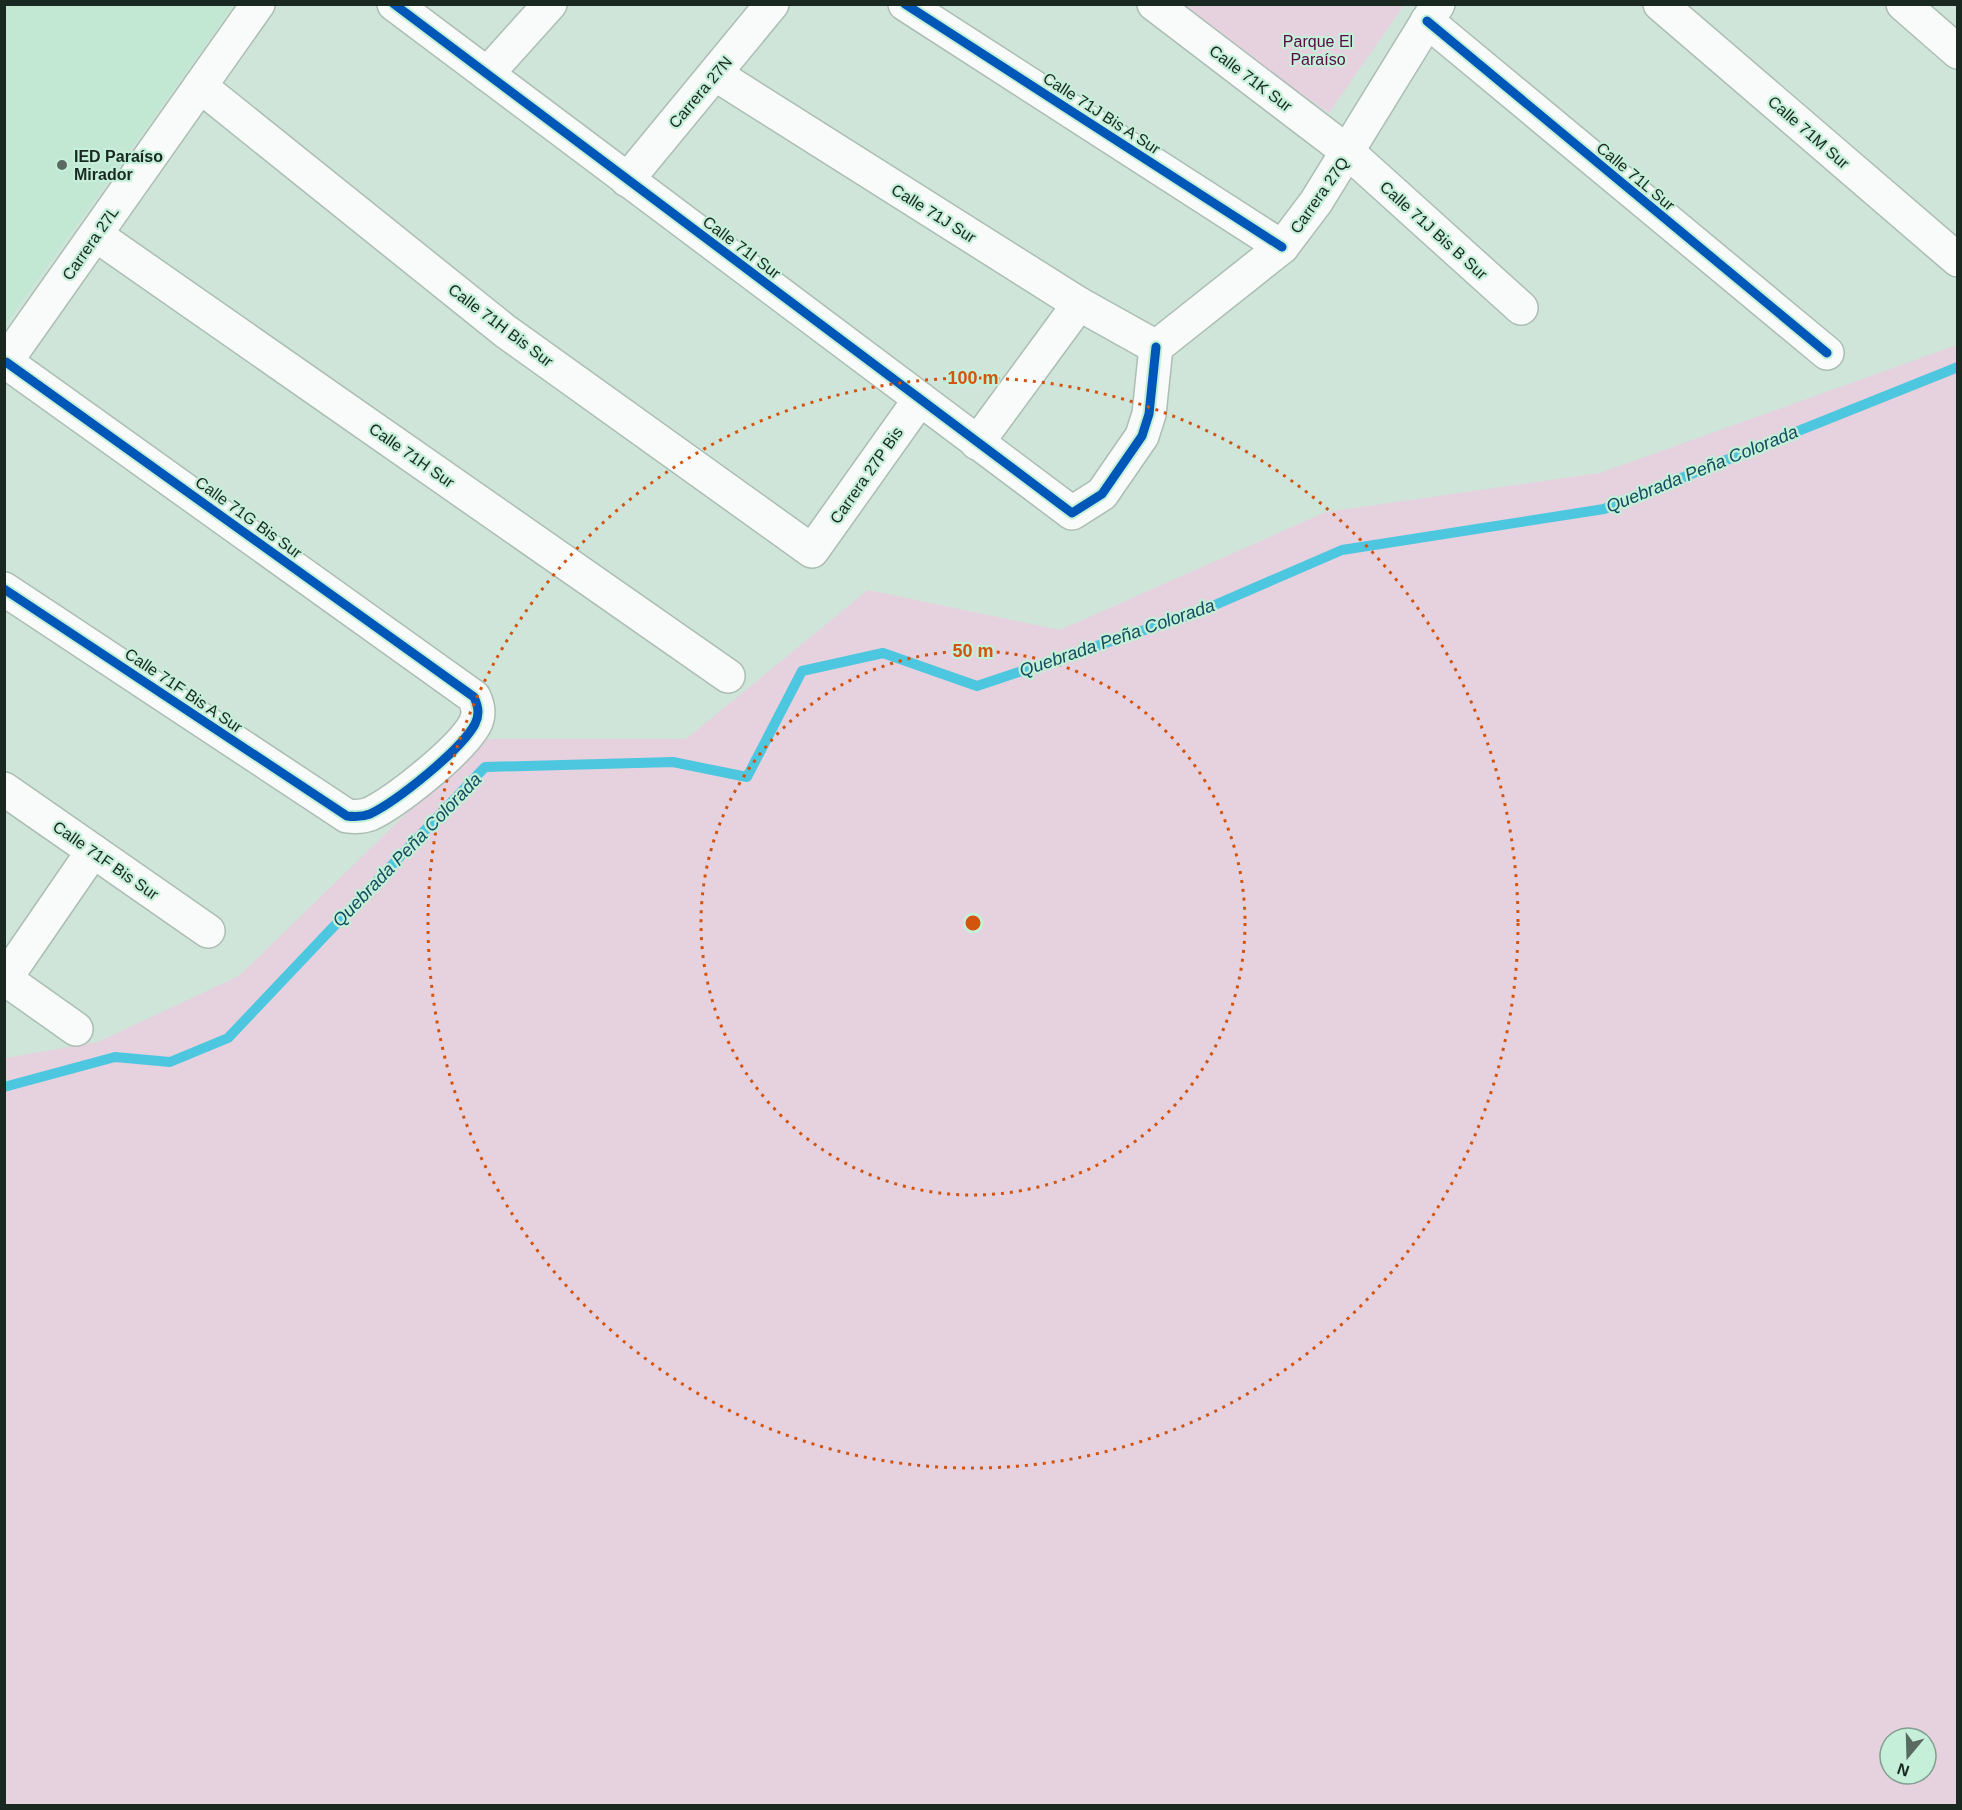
<svg xmlns="http://www.w3.org/2000/svg" width="1962" height="1810" viewBox="0 0 1962 1810" font-family="Helvetica,sans-serif">
<style>
.built{fill:#c2e8d4}
.green{fill:#e6d1de;fill-rule:evenodd}
.lines{fill:none;stroke-linecap:round;stroke-linejoin:round}
.stream{stroke:#4cc7df;stroke-width:10}
.minor-casing{stroke:#acbdb4;stroke-width:36}
.minor{stroke:#f8fbf9;stroke-width:33}
.cycleway-casing{stroke:#c5efd8;stroke-width:13}
.cycleway{stroke:#0057b8;stroke-width:9}
.ring{fill:none;stroke:#d3540e;stroke-width:3;stroke-dasharray:3 6}
.poi-dot{fill:#596b61;stroke:#c5efd8;stroke-width:2}
.labels{text-anchor:middle;stroke-width:4.5;stroke-linejoin:round;paint-order:stroke}
.park-label{font-size:16px;fill:#5b0846;stroke:#c5efd8}
.street-label{font-size:16px;fill:#192921;stroke:#c5efd8}
.poi-label{font-size:16px;font-weight:bold;fill:#192921;stroke:#c5efd8;text-anchor:start}
.water-label{font-size:18px;font-style:italic;fill:#114d5e;stroke:#c5efd8}
.centre{fill:#d3540e;stroke:#c5efd8;stroke-width:3}
.ring-label{font-size:18px;text-anchor:middle;font-weight:bold;fill:#d3540e;stroke:#c5efd8;stroke-width:4.5;stroke-linejoin:round;paint-order:stroke}
</style>
<rect width="100%" height="100%" fill="#cfe5d9"/>
<!-- built -->
<path class="built" d="M5 4 234 5 5 325 4 5Z"/>
<!-- green -->
<g class="green">
<path d="M1172 5H1404L1329 113Z"/>
<path d="M1957 345V1805L5 1806V1058L98 1042 239 976 483 739H686L868 590 1060 630 1326 512 1600 473ZM1890 1738H1926V1774H1890Z"/>
</g>
<g class="lines">
<!-- stream -->
<path class="stream" d="M4 1087 115 1057 170 1062 228 1038 485 767 673 762 747 777 802 671 883 653 977 686 1201 611 1342 550 1604 509 1958 367"/>
<!-- minor casing -->
<g class="minor-casing">
<g id="minor">
<path d="M394 4 1072 513 1102 494 1142 436 1149 414 1156 347"/>
<path d="M905 4 1282 247"/>
<path d="M1154 4 1348 152 1521 308"/>
<path d="M1660 4 1958 260"/>
<path d="M1903 4 1958 52"/>
<path d="M1427 21 1827 353"/>
<path d="M487 74 550 4"/>
<path d="M715 74 1079 304 1156 347"/>
<path d="M200 86 505 331 812 551 920 399"/>
<path d="M627 180 772 4"/>
<path d="M96 235 728 676"/>
<path d="M1156 347 1282 247 1316 202 1438 4"/>
<path d="M4 364 258 4"/>
<path d="M977 443 1079 304"/>
<path d="M4 589 347 816C355 817 362 817 370 814 397 801 461 750 475 724 480 714 478 706 474 697L6 362"/>
<path d="M4 789 208 931"/>
<path d="M4 978 76 1029"/>
<path d="M5 979 93 851"/>
</g>
</g>
<!-- minor -->
<use href="#minor" class="minor"/>
<!-- cycleway casing -->
<g class="cycleway-casing">
<g id="cycleway">
<path d="M394 4 1072 513 1102 494 1142 436 1149 414 1156 347"/>
<path d="M905 4 1282 247"/>
<path d="M1427 21 1827 353"/>
<path d="M4 589 347 816C355 817 362 817 370 814 397 801 461 750 475 724 480 714 478 706 474 697L6 362"/>
</g>
</g>
<!-- cycleway -->
<use href="#cycleway" class="cycleway"/>
</g>
<!-- distance rings -->
<g class="ring">
<circle cx="973" cy="923" r="272"/>
<circle cx="973" cy="923" r="545"/>
</g>
<!-- markers -->
<circle class="poi-dot" cx="62" cy="165" r="6"/>
<g class="labels">
<!-- park labels -->
<g class="park-label">
<text x="1318" y="47">Parque El<tspan x="1318" dy="18">Paraíso</tspan></text>
</g>
<!-- street labels -->
<g class="street-label">
<text transform="translate(1251 78) rotate(37)" y="6">Calle 71K Sur</text>
<text transform="translate(700 92) rotate(-50)" y="6">Carrera 27N</text>
<text transform="translate(1102 113) rotate(33)" y="6">Calle 71J Bis A Sur</text>
<text transform="translate(1809 132) rotate(41)" y="6">Calle 71M Sur</text>
<text transform="translate(1636 176) rotate(40)" y="6">Calle 71L Sur</text>
<text transform="translate(1319 195) rotate(-55)" y="6">Carrera 27Q</text>
<text transform="translate(934 213) rotate(32)" y="6">Calle 71J Sur</text>
<text transform="translate(1434 230) rotate(42)" y="6">Calle 71J Bis B Sur</text>
<text transform="translate(90 243) rotate(-55)" y="6">Carrera 27L</text>
<text transform="translate(742 247) rotate(37)" y="6">Calle 71I Sur</text>
<text transform="translate(501 325) rotate(37)" y="6">Calle 71H Bis Sur</text>
<text transform="translate(412 455) rotate(35)" y="6">Calle 71H Sur</text>
<text transform="translate(866 475) rotate(-55)" y="6">Carrera 27P Bis</text>
<text transform="translate(249 517) rotate(36)" y="6">Calle 71G Bis Sur</text>
<text transform="translate(184 690) rotate(34)" y="6">Calle 71F Bis A Sur</text>
<text transform="translate(106 860) rotate(35)" y="6">Calle 71F Bis Sur</text>
</g>
<!-- poi labels -->
<g class="poi-label">
<text x="74" y="162">IED Paraíso<tspan x="74" dy="18">Mirador</tspan></text>
</g>
<!-- water labels -->
<g class="water-label">
<text transform="translate(1702 469) rotate(-22)" y="6">Quebrada Peña Colorada</text>
<text transform="translate(1117 638) rotate(-19)" y="6">Quebrada Peña Colorada</text>
<text transform="translate(407 850) rotate(-46)" y="6">Quebrada Peña Colorada</text>
</g>
</g>
<circle cx="973" cy="923" r="9" class="centre"/>
<g class="ring-label">
<text x="973" y="384">100 m</text>
<text x="973" y="657">50 m</text>
</g>
<!-- border -->
<rect width="1962" height="1810" fill="none" stroke="#192921" stroke-width="12"/>
<!-- north arrow -->
<g transform="translate(1908 1756) rotate(199)"><circle r="28" fill="#c5efd8" stroke="#80a08f" stroke-width="1.5"/>
<path d="M0-4.5L10 22L0 15L-10 22Z" fill="#596b61"/>
<text y="-9" font-size="16" font-weight="bold" text-anchor="middle" fill="#192921">N</text>
</g>
</svg>
